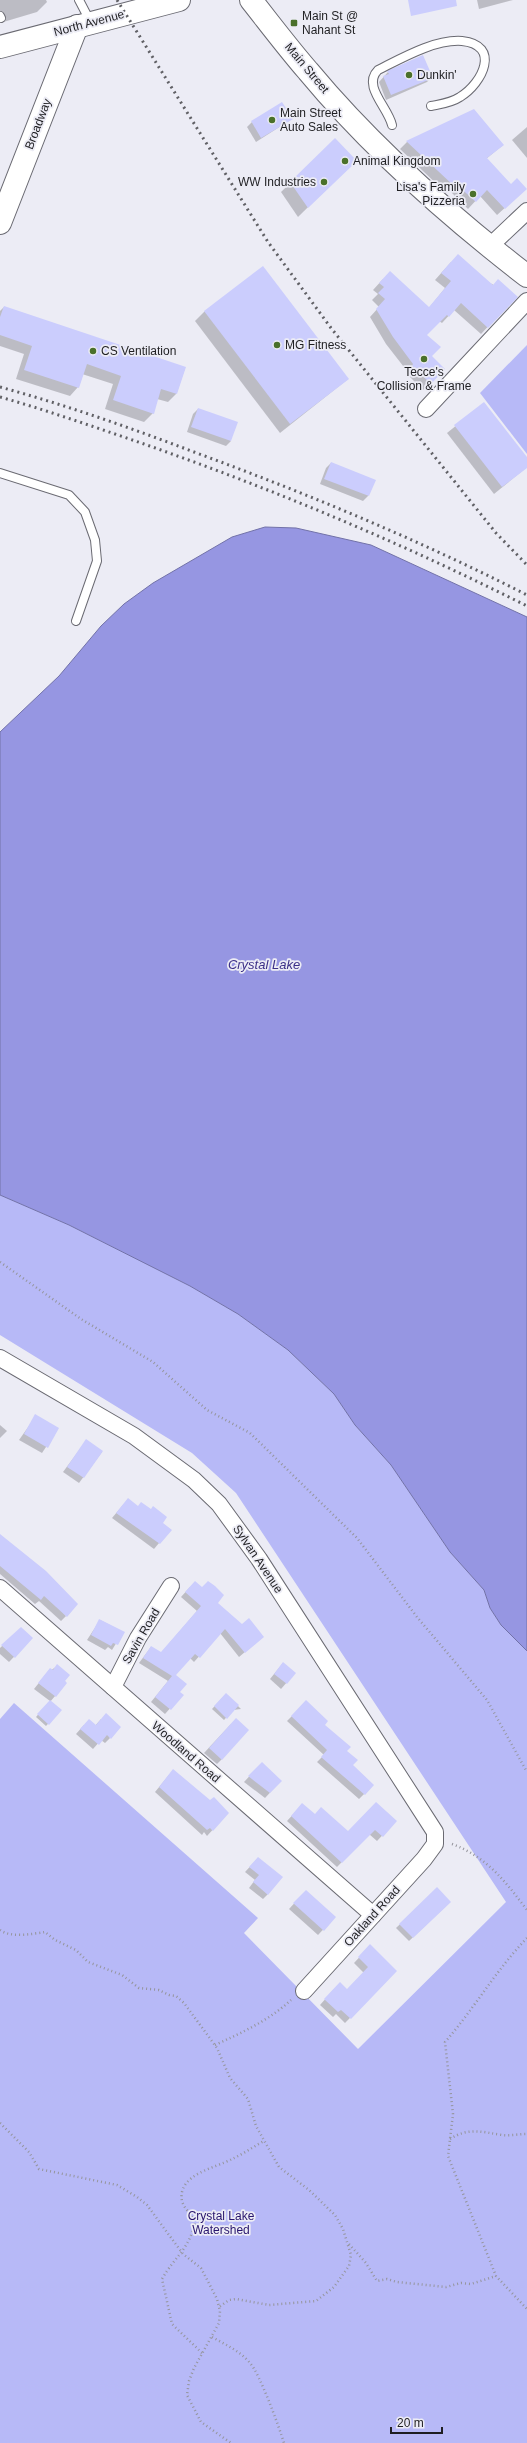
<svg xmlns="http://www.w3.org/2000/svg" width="527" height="2443" viewBox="0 0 527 2443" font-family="Helvetica,sans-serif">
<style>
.green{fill:#b7b9f7}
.water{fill:#9696e2;stroke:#7272a8}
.shadow{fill:#0003}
.building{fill:#cbcdfd}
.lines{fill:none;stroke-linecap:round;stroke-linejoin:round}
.lane-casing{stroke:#6a6a72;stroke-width:10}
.street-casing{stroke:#6a6a72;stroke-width:18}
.secondary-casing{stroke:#6a6a72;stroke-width:24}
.primary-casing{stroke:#6a6a72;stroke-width:24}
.path{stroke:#95959c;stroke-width:2.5;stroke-dasharray:1 3;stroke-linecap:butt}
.lane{stroke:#fff;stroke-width:8}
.street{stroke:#fff;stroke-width:16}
.secondary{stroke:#fff;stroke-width:22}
.primary{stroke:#fff;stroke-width:22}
.rail{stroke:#606065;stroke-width:3;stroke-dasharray:2 4;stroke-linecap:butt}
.poi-dot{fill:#4a702b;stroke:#ececf5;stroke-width:1.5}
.labels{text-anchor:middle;stroke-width:3.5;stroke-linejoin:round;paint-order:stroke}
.poi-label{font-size:12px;fill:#1f1f22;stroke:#ececf5;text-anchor:start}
.street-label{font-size:12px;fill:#1f1f22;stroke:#ececf5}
.park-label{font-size:12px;fill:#28156d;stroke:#ececf5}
.water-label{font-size:13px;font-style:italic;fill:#3c3088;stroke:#ececf5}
</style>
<rect width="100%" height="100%" fill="#ececf5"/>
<!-- green -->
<g class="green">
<path d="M527 345V454L480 393Z"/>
<path d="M0 1195 69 1225 190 1286 238 1314 288 1350 334 1394 355 1425 391 1465 450 1552 484 1590 490 1608 501 1625 527 1651V2443H0V1719L14 1703 258 1918 244 1933 358 2049 506 1902 236 1493 192 1453 0 1335Z"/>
</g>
<!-- water -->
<path class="water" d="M265 527 296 528 371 545 527 617V1651L501 1625 490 1608 484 1590 450 1552 391 1465 355 1425 334 1394 288 1350 238 1314 190 1286 69 1225 0 1195V732L59 676 101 626 124 604 153 583 232 537Z"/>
<!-- shadow -->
<g class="shadow">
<path d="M0 0H46L47 2 37 12 0 23Z"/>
<path d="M477 0H513L479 9Z"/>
<path d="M388 72 432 77 427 82 386 100 379 82Z"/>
<path d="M474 110 503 145 486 159 518 196 497 215 480 196 468 209 449 190 446 193 400 149 407 142Z"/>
<path d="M292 119 256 142 247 127 252 122Z"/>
<path d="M527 127V158L512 140Z"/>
<path d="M335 140 355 161 298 217 281 192Z"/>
<path d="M451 262 516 297 481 334 454 310 442 323 439 321 426 335 430 356 444 369 423 390 406 373 407 371 386 344 370 317 379 307 372 300 378 294 373 290 383 279 429 308 445 288 435 280Z"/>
<path d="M4 307 185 368 176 394 168 402 157 399 153 413 144 422 105 409 113 384 82 374 78 387 70 396 16 379 24 354 0 346V311Z"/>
<path d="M205 311 348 379 280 433 195 321Z"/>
<path d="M484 403 527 459V467L494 494 447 433Z"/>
<path d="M198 409 231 441 226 446 187 432 193 414Z"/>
<path d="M331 463 374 480 368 496 363 501 320 484 326 468Z"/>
<path d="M36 1416 58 1429 42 1453 19 1440Z"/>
<path d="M0 1425 7 1431 0 1438Z"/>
<path d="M86 1441 102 1452 79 1483 63 1472Z"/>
<path d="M123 1505 161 1523 170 1530 154 1549 112 1518Z"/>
<path d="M0 1535 66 1616 61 1621 39 1601 35 1604 0 1574Z"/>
<path d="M190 1587 216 1603 258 1641 239 1657 220 1633 194 1662 190 1658 175 1675 179 1692 182 1695 165 1714 151 1702 168 1681 139 1663 151 1647 161 1653 197 1611 181 1597Z"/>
<path d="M100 1620 123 1632 112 1650 108 1647 105 1650 87 1640Z"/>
<path d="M21 1628 32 1638 9 1662 0 1654V1648Z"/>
<path d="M283 1663 295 1673 281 1689 270 1679Z"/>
<path d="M57 1666 66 1683 50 1702 60 1711 46 1726 36 1717 50 1701 34 1689 46 1674Z"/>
<path d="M226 1694 241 1709 233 1710 224 1720 212 1709Z"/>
<path d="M306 1702 346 1752 352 1765 373 1785 359 1799 317 1762 324 1755 287 1721Z"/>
<path d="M101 1719 110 1738 105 1743 101 1740 93 1749 76 1734 84 1725 95 1726Z"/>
<path d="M231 1724 222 1759 217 1764 204 1753Z"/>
<path d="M262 1763 281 1781 265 1798 244 1782Z"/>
<path d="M169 1775 228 1813 207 1836 204 1832 202 1835 155 1792Z"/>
<path d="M298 1809 315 1815 348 1832 395 1822 377 1841 369 1834 337 1867 287 1821Z"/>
<path d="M258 1858 268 1894 263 1899 249 1888 255 1880 245 1872Z"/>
<path d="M437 1889 450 1902 409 1941 396 1928Z"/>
<path d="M301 1896 335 1917 318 1935 289 1909Z"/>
<path d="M370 1946 396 1971 345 2023 336 2014 333 2017 320 2005 335 1988 347 1990 364 1973 354 1963Z"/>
</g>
<!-- building -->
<g class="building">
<path d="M408 0H456L457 6 411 16Z"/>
<path d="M423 55 433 78 391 95 383 76 389 74 387 71Z"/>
<path d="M282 102 293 119 261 138 251 121Z"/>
<path d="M474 109 504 145 487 158 511 184 517 178 527 189 505 209 487 190 476 202 456 184 454 186 406 141Z"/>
<path d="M335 138 357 161 308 208 290 182Z"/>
<path d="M458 254 493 285 498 279 518 297 488 328 461 303 449 317 447 315 427 335 441 347 432 356 445 369 431 384 412 366 413 364 393 337 376 309 385 299 378 293 384 287 379 283 390 271 429 307 451 281 441 273Z"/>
<path d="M263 266 349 379 290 424 204 311Z"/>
<path d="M4 306 186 367 177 394 161 389 154 414 113 400 121 376 87 364 79 388 24 370 32 346 0 335V317Z"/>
<path d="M484 402 527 457V468L502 487 454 425Z"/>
<path d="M198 408 238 422 231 441 191 427Z"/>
<path d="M331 462 376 480 369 496 324 479Z"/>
<path d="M35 1414 59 1428 48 1448 24 1434Z"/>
<path d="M86 1439 103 1451 84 1478 67 1467Z"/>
<path d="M128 1498 138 1506 141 1502 151 1509 153 1506 167 1517 163 1523 172 1530 160 1544 116 1513Z"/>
<path d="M0 1534 46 1571 78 1604 67 1617 44 1596 41 1600 0 1566Z"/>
<path d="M195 1581 202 1587 208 1581 215 1586 224 1595 218 1603 242 1624 249 1618 264 1637 245 1653 225 1629 200 1658 195 1654 176 1675 187 1684 180 1692 184 1695 171 1710 155 1697 172 1676 143 1658 151 1646 161 1652 201 1606 185 1592Z"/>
<path d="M99 1619 125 1632 118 1645 113 1643 111 1646 91 1635Z"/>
<path d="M21 1627 33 1638 15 1658 1 1645Z"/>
<path d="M283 1662 296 1673 287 1684 274 1674Z"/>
<path d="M57 1664 70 1675 65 1681 67 1683 56 1697 38 1683 50 1668 53 1670Z"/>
<path d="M226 1693 239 1705 227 1719 214 1706Z"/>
<path d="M50 1700 62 1710 49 1725 37 1714Z"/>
<path d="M306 1700 328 1721 325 1725 351 1747 347 1751 358 1760 353 1765 374 1785 365 1795 321 1757 327 1750 291 1716Z"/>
<path d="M106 1713 121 1727 111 1739 107 1735 99 1745 80 1729 89 1719 96 1725Z"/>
<path d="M236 1718 249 1730 222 1760 209 1748Z"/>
<path d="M262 1762 282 1781 270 1793 248 1776Z"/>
<path d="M173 1769 210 1800 214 1797 229 1813 213 1831 210 1828 207 1830 159 1787Z"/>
<path d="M376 1802 397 1821 383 1837 375 1830 342 1863 291 1816 302 1803 315 1814 321 1807 348 1831Z"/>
<path d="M258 1857 283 1877 268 1895 253 1882 259 1875 249 1867Z"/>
<path d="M437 1887 451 1902 413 1938 399 1924Z"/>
<path d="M306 1890 336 1917 324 1931 293 1903Z"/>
<path d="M370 1944 397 1971 351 2019 341 2010 338 2012 324 1999 340 1982 347 1989 368 1967 358 1957Z"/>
</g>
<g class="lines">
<!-- lane casing -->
<g class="lane-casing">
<g id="lane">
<path d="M79 0 90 21"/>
<path d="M0 16 1 18"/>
<path d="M392 125C388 107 362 86 378 70 402 58 435 39 462 41 501 45 483 83 460 97 451 103 441 104 431 106"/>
<path d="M0 473 69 495 85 512 95 540 97 561 76 621"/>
</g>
</g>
<!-- street casing -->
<g class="street-casing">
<g id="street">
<path d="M490 246 527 211"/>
<path d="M426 409 527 301"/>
<path d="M0 1358 134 1436 194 1480 219 1504 259 1559 435 1832V1844L424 1859 304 1991"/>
<path d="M0 1588 373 1915"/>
<path d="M113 1687 138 1638 171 1586"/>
</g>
</g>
<!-- secondary casing -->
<g class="secondary-casing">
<g id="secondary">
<path d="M0 47 179 0"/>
<path d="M0 223 77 26"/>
</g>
</g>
<!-- primary casing -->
<g class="primary-casing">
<path id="primary" d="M251 0C270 24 288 48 308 71 372 148 448 215 527 276"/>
</g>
<!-- path -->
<g class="path">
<path d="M0 1262 81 1319 153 1362 207 1410 250 1433 357 1538 417 1617 487 1700 527 1772"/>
<path d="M452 1844C487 1857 505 1881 527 1910"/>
<path d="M0 1930C11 1938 32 1934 45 1932L55 1940 76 1950 88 1962 122 1975 139 1988 159 1990 169 1995 176 1996 184 2003 217 2048 230 2078 248 2099 256 2126 279 2167 309 2190 335 2215 343 2229 351 2255 349 2266 334 2287 316 2301 269 2305 236 2299 229 2300 219 2307"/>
<path d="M527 1938C496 1970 474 2009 445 2042L453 2114 448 2156 496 2276 527 2309"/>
<path d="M215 2045C243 2032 268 2021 291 2000"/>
<path d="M0 2123 29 2152 39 2169 117 2185 137 2197 147 2205 183 2254 201 2268 217 2299 220 2311 219 2323 194 2368 189 2381 187 2395 201 2422 231 2443"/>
<path d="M450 2139C469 2127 482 2132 502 2135 510 2136 519 2134 527 2134"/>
<path d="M349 2244 366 2263 377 2281 387 2279 397 2282 446 2287 461 2283 471 2284 496 2276"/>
<path d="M212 2337C226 2345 240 2351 250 2363 260 2374 279 2427 284 2443"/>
<path d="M202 2353 172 2324 162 2279C175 2256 189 2250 195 2222 192 2214 184 2209 182 2201 177 2174 216 2168 232 2159 243 2154 253 2147 264 2141"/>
</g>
<!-- lane -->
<use href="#lane" class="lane"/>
<!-- street -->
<use href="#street" class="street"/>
<!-- secondary -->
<use href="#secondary" class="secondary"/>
<!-- primary -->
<use href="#primary" class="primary"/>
<!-- rail -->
<g class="rail">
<path d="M117 0 268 242 331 328 496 533 527 565"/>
<path d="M0 387C66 405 131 428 194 452 308 494 419 540 527 595"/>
<path d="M0 397C39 408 77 421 115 434 256 482 394 539 527 606"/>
</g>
</g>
<!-- markers -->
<g class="poi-dot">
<rect x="290" y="19" width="8" height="8" rx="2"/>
<circle cx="409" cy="75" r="4"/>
<circle cx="272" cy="120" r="4"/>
<circle cx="345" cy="161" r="4"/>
<circle cx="324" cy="182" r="4"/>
<circle cx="473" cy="194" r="4"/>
<circle cx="277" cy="345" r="4"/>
<circle cx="93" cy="351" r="4"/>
<circle cx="424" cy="359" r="4"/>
</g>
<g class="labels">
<!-- poi labels -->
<g class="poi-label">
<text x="302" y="20">Main St @<tspan x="302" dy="14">Nahant St</tspan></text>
<text x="417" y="79">Dunkin'</text>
<text x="280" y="117">Main Street<tspan x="280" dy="14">Auto Sales</tspan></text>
<text x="353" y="165">Animal Kingdom</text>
<text x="316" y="186" text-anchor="end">WW Industries</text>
<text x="465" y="191" text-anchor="end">Lisa's Family<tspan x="465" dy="14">Pizzeria</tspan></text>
<text x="285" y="349">MG Fitness</text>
<text x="101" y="355">CS Ventilation</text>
<text x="424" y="376" text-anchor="middle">Tecce's<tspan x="424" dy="14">Collision &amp; Frame</tspan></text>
</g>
<!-- street labels -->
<g class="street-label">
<text transform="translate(89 23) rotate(-15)" y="4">North Avenue</text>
<text transform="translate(307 68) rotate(50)" y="4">Main Street</text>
<text transform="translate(38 124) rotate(-69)" y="4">Broadway</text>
<text transform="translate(258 1559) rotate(56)" y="4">Sylvan Avenue</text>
<text transform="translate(141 1636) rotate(-60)" y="4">Savin Road</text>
<text transform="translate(186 1752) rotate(41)" y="4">Woodland Road</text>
<text transform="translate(372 1916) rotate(-48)" y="4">Oakland Road</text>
</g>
<!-- park labels -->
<g class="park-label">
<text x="221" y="2220">Crystal Lake<tspan x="221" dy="14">Watershed</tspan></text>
</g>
<!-- water labels -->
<g class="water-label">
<text x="264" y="969">Crystal Lake</text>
</g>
</g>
<!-- scale -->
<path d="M391 2427v6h51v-6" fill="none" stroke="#1f1f22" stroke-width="2"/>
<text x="397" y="2427" font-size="12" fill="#1f1f22" stroke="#ececf5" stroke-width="3" paint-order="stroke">20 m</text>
</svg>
